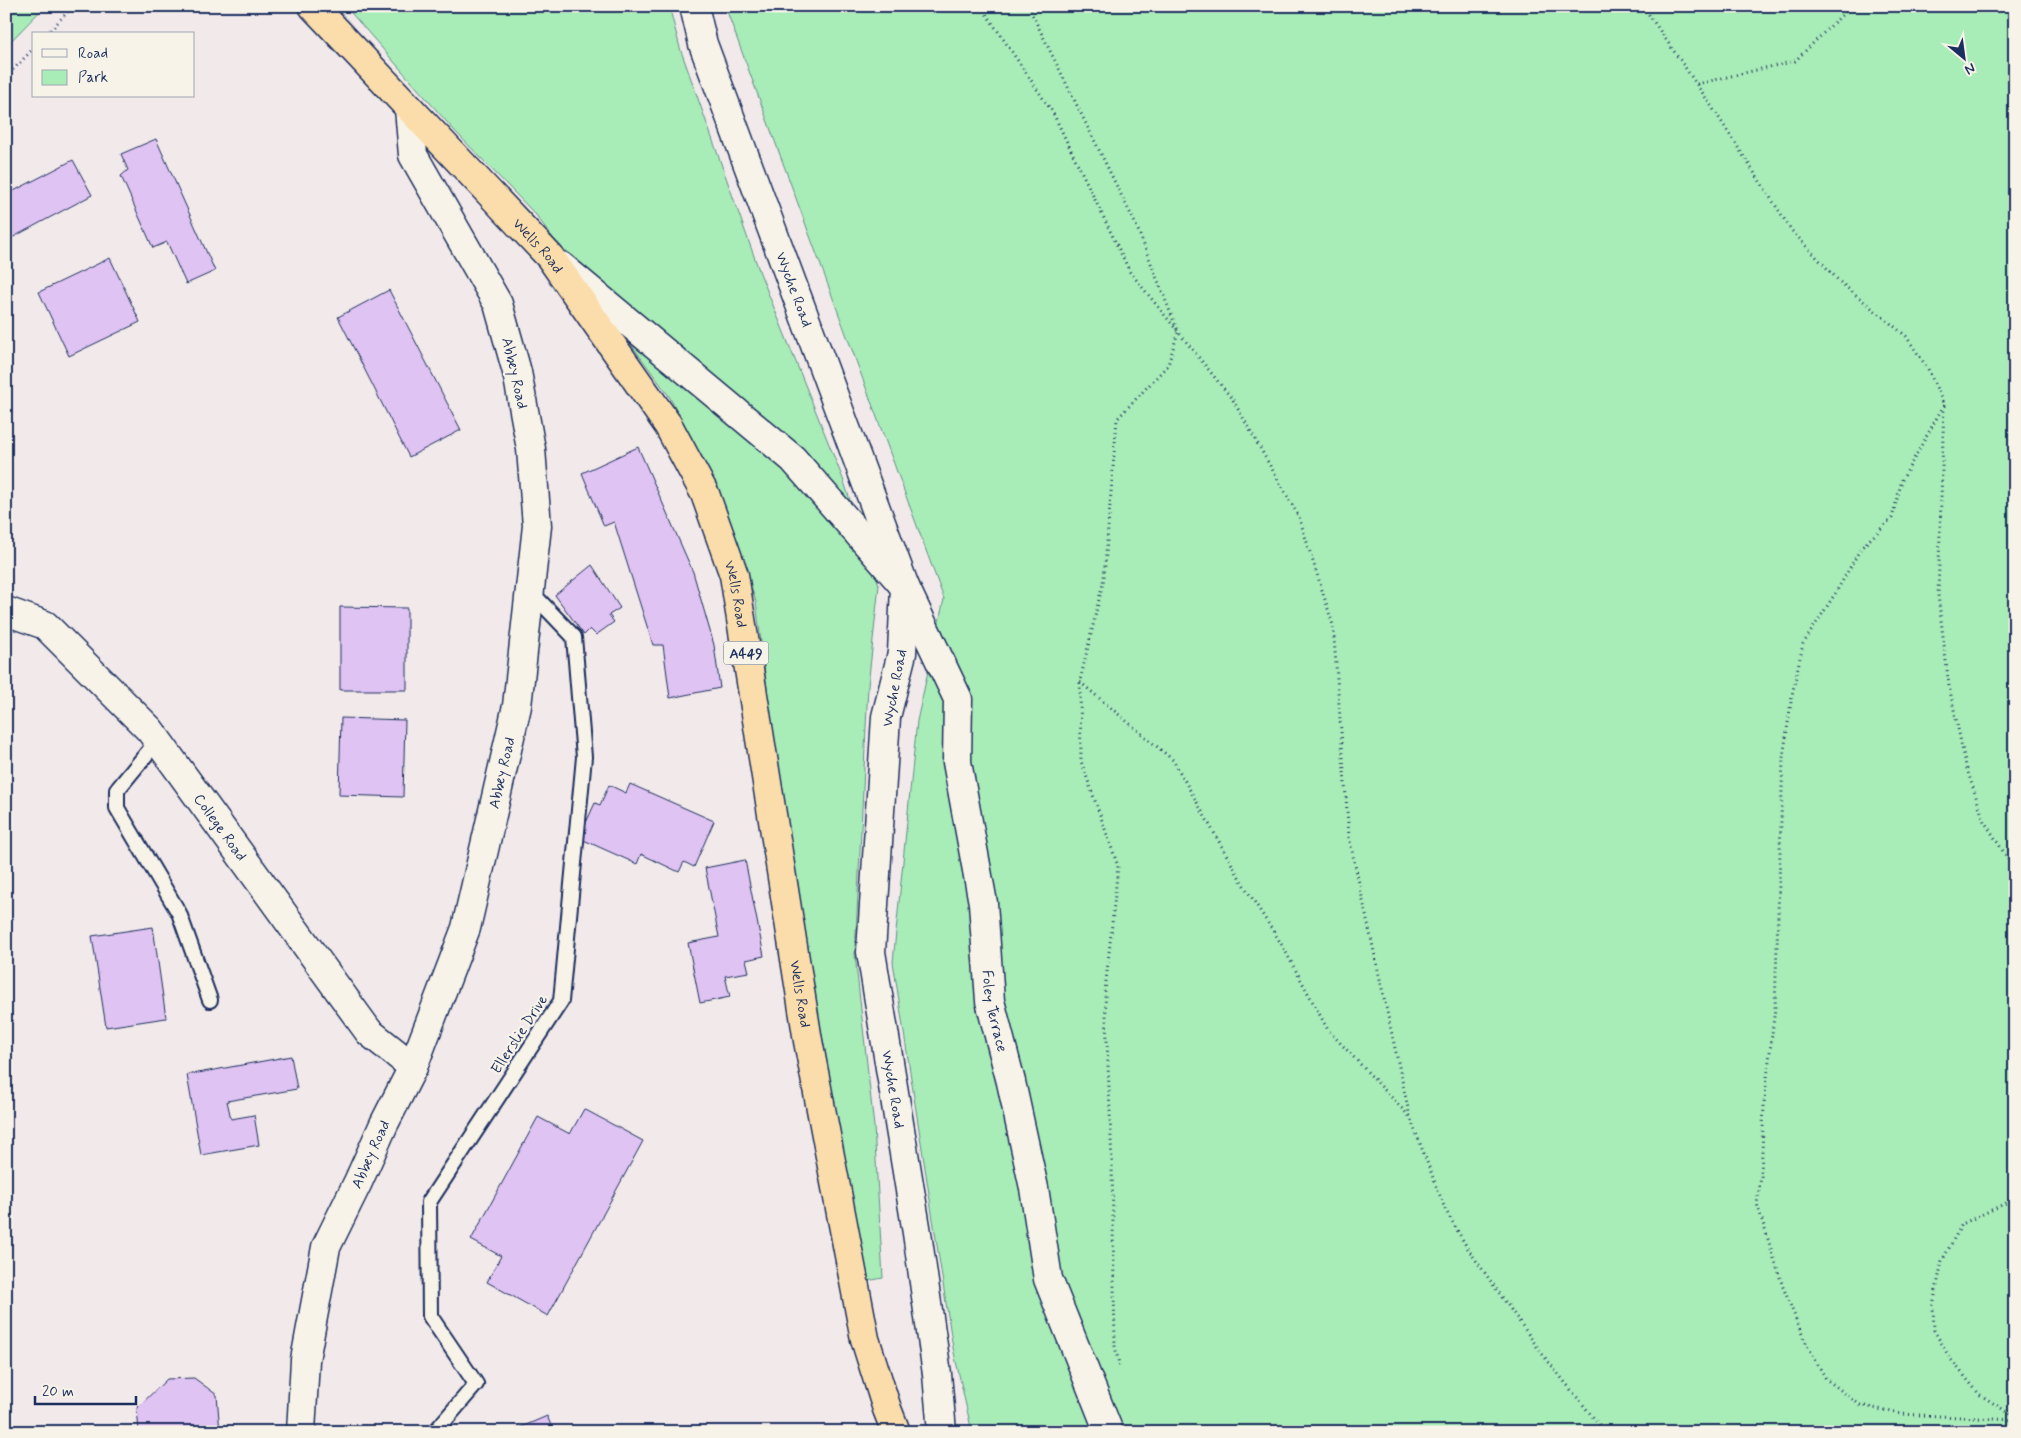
<svg xmlns="http://www.w3.org/2000/svg" width="2021" height="1438" viewBox="0 0 2021 1438" font-family="Mynerve,sans-serif">
<style>
.green{fill:#a8ecb7;stroke:#628e8a}
.building{fill:#dfc3f2;stroke:#1b2f5e}
.lines{fill:none;stroke-linecap:round;stroke-linejoin:round}
.service-casing{stroke:#1b2f5e;stroke-width:18}
.minor-casing{stroke:#1b2f5e;stroke-width:31}
.tertiary-casing{stroke:#1b2f5e;stroke-width:31}
.secondary-casing{stroke:#1b2f5e;stroke-width:31}
.trunk-casing{stroke:#1b2f5e;stroke-width:31}
.path{stroke:#1b2f5e;stroke-width:3;stroke-dasharray:1 4;stroke-linecap:butt}
.service{stroke:#f7f3e8;stroke-width:14}
.minor{stroke:#f7f3e8;stroke-width:28}
.tertiary{stroke:#f7f3e8;stroke-width:28}
.secondary{stroke:#f7f3e8;stroke-width:28}
.trunk{stroke:#fbddab;stroke-width:28}
.labels{text-anchor:middle;stroke-width:4.5;stroke-linejoin:round;paint-order:stroke}
.shield{fill:#f7f3e8;stroke:#5d6a87;stroke-width:1}
.shield-label{font-size:14px;font-weight:bold;fill:#1b2f5e}
.street-label{font-size:15px;fill:#1b2f5e;stroke:#f7f3e8}
</style>
<rect width="100%" height="100%" fill="#f2e9ea"/>
<filter id="ink" filterUnits="userSpaceOnUse"><feTurbulence type="fractalNoise" baseFrequency=".02" numOctaves="2"/><feDisplacementMap in="SourceGraphic" scale="10" xChannelSelector="R" yChannelSelector="G"/><feConvolveMatrix kernelMatrix="1 2 1 2 8 2 1 2 1" color-interpolation-filters="sRGB"/></filter>
<g filter="url(#ink)">
<!-- green -->
<g class="green">
<path d="M6 6H45L6 46Z"/>
<path d="M345 6H669L680 48 760 273 843 479 879 585 868 686 855 955 874 1127 883 1278 867 1281 824 1047 779 785 756 602 722 498 669 396 536 215 453 129Z"/>
<path d="M725 6H2015V1432H972L953 1348 893 962 917 721 944 599Z"/>
</g>
<!-- building -->
<g class="building">
<path d="M156 139 215 271 186 284 167 242 153 248 121 176 128 170 121 154Z"/>
<path d="M73 160 92 195 6 241V195Z"/>
<path d="M110 258 140 322 69 356 39 292Z"/>
<path d="M389 290 461 430 409 457 338 317Z"/>
<path d="M638 447 693 572 714 645 720 688 670 698 663 645H653L614 522 604 526 582 473Z"/>
<path d="M592 565 620 608 609 615 614 622 596 635 590 629 584 635 555 595Z"/>
<path d="M340 607 407 608V690H340Z"/>
<path d="M341 718 405 720 403 797 339 795Z"/>
<path d="M630 784 714 821 694 867 684 862 679 872 641 854 637 864 579 838 595 803 600 805 609 785 626 793Z"/>
<path d="M745 860 764 956 746 960 749 972 725 976 730 997 700 1003 688 943 719 937 705 868Z"/>
<path d="M153 927 166 1018 106 1027 92 936Z"/>
<path d="M291 1056 297 1089 227 1101 231 1119 254 1115 259 1145 201 1155 187 1075Z"/>
<path d="M584 1109 643 1141 548 1316 487 1282 501 1256 471 1240 538 1117 570 1134Z"/>
<path d="M194 1378 217 1395 220 1432H139L137 1408 167 1379Z"/>
<path d="M547 1416 554 1432H510Z"/>
</g>
<g class="lines">
<!-- service casing -->
<g class="service-casing">
<g id="service">
<path d="M158 740 117 790V808L179 913 210 1000"/>
<path d="M435 1432 476 1384 430 1316 429 1202 561 1001 584 757 574 637 530 591"/>
</g>
</g>
<!-- minor casing -->
<g class="minor-casing">
<g id="minor">
<path id="s1" d="M561 266 793 459 905 587 958 699 957 762 983 903 990 1001 1011 1082 1034 1188 1048 1279 1109 1432"/>
<path id="s2" d="M6 611 45 625 150 730 369 1032 413 1067"/>
</g>
</g>
<!-- tertiary casing -->
<g class="tertiary-casing">
<g id="tertiary">
<path id="s3" d="M301 1432 305 1360 326 1247 358 1182 384 1124 413 1067 466 928 517 706 537 526 531 449 517 372 498 304 413 155 409 108"/>
</g>
</g>
<!-- secondary casing -->
<g class="secondary-casing">
<g id="secondary">
<path id="s4" d="M694 6 703 44 905 587 902 653 886 717 871 952 917 1233 937 1374 942 1432"/>
</g>
</g>
<!-- trunk casing -->
<g class="trunk-casing">
<g id="trunk">
<path id="s5" d="M313 6 550 257 668 425 705 494 734 575 808 1041 865 1339 887 1409 896 1432"/>
</g>
</g>
<!-- path -->
<g class="path">
<path d="M981 6 1053 113 1130 272 1233 400 1299 517 1333 625 1349 837 1410 1117 1445 1209 1468 1249 1543 1355 1605 1432"/>
<path d="M1028 6 1136 225 1178 332 1168 365 1117 419 1104 578 1080 681 1081 761 1118 866 1105 991 1112 1162 1115 1347 1120 1368"/>
<path d="M1643 6 1710 104 1792 231 1840 282 1906 336 1928 369 1944 405 1938 595 1949 686 1966 766 1984 821 2015 870"/>
<path d="M47 34 73 6"/>
<path d="M6 77 34 48"/>
<path d="M1697 84 1795 61 1851 6"/>
<path d="M1944 405 1902 480 1892 518 1861 548 1835 594 1803 644 1792 695 1783 758 1775 1008 1764 1104 1761 1176 1757 1204 1783 1287 1804 1339 1826 1379 1860 1405 1901 1414 2015 1420"/>
<path d="M1080 682 1173 760 1243 884 1282 945 1328 1030 1409 1116"/>
<path d="M2015 1206 2006 1203 1962 1224 1942 1261 1933 1305 1934 1330 1949 1357 1979 1394 2015 1417"/>
</g>
<!-- service -->
<use href="#service" class="service"/>
<!-- minor -->
<use href="#minor" class="minor"/>
<!-- tertiary -->
<use href="#tertiary" class="tertiary"/>
<!-- secondary -->
<use href="#secondary" class="secondary"/>
<!-- trunk -->
<use href="#trunk" class="trunk"/>
</g>
</g>
<g class="labels">
<!-- shield labels -->
<rect class="shield" x="723.5" y="641.5" width="45" height="23" rx="4"/>
<g class="shield-label">
<text x="746" y="658">A449</text>
</g>
<!-- street labels -->
<g class="street-label">
<text dy="5" stroke="none"><textPath href="#s5" startOffset="329">Wells Road</textPath></text>
<text dy="5" stroke="none"><textPath href="#s4" startOffset="301">Wyche Road</textPath></text>
<text transform="translate(515 373) rotate(77)" y="5">Abbey Road</text>
<text dy="5" stroke="none"><textPath href="#s5" startOffset="734">Wells Road</textPath></text>
<text transform="translate(894 688) rotate(-79)" y="5">Wyche Road</text>
<text dy="5" stroke="none"><textPath href="#s3" startOffset="695">Abbey Road</textPath></text>
<text dy="5" stroke="none"><textPath href="#s2" startOffset="310">College Road</textPath></text>
<text dy="5" stroke="none"><textPath href="#s5" startOffset="1139">Wells Road</textPath></text>
<text dy="5" stroke="none"><textPath href="#s1" startOffset="911">Foley Terrace</textPath></text>
<text transform="translate(519 1034) rotate(-57)" y="5">Ellerslie Drive</text>
<text dy="5" stroke="none"><textPath href="#s4" startOffset="1125">Wyche Road</textPath></text>
<text dy="5" stroke="none"><textPath href="#s3" startOffset="290">Abbey Road</textPath></text>
</g>
</g>
<!-- margin -->
<rect width="2021" height="1438" fill="none" stroke="#f7f3e8" stroke-width="25"/>
<rect x="12" y="12" width="1996" height="1413" fill="none" stroke="#1b2f5e" stroke-width="2" filter="url(#ink)"/>
<!-- legend -->
<rect x="32" y="32" width="162" height="65" fill="#f7f3e8" stroke="#9fa5b1"/>
<rect x="42" y="49" width="25" height="8" fill="#f7f3e8" stroke="#9fa5b1"/>
<text x="78" y="58" font-size="15" fill="#1b2f5e">Road</text>
<rect x="42" y="70" width="25" height="15" fill="#a8ecb7" stroke="#9fa5b1"/>
<text x="78" y="82" font-size="15" fill="#1b2f5e">Park</text>
<!-- north arrow -->
<g transform="translate(1964 58) rotate(151)" stroke="#f7f3e8" stroke-width="4" paint-order="stroke">
<path d="M0-4L9 19L0 12L-9 19Z" fill="#1b2f5e"/>
<text y="-8" font-size="14" font-weight="bold" text-anchor="middle" fill="#1b2f5e">N</text>
</g>
<!-- scale -->
<path d="M35 1396v8h101v-8" fill="none" stroke="#1b2f5e" stroke-width="2.5"/>
<text x="42" y="1396" font-size="15" fill="#1b2f5e" stroke="#f7f3e8" stroke-width="4" paint-order="stroke">20 m</text>
</svg>
